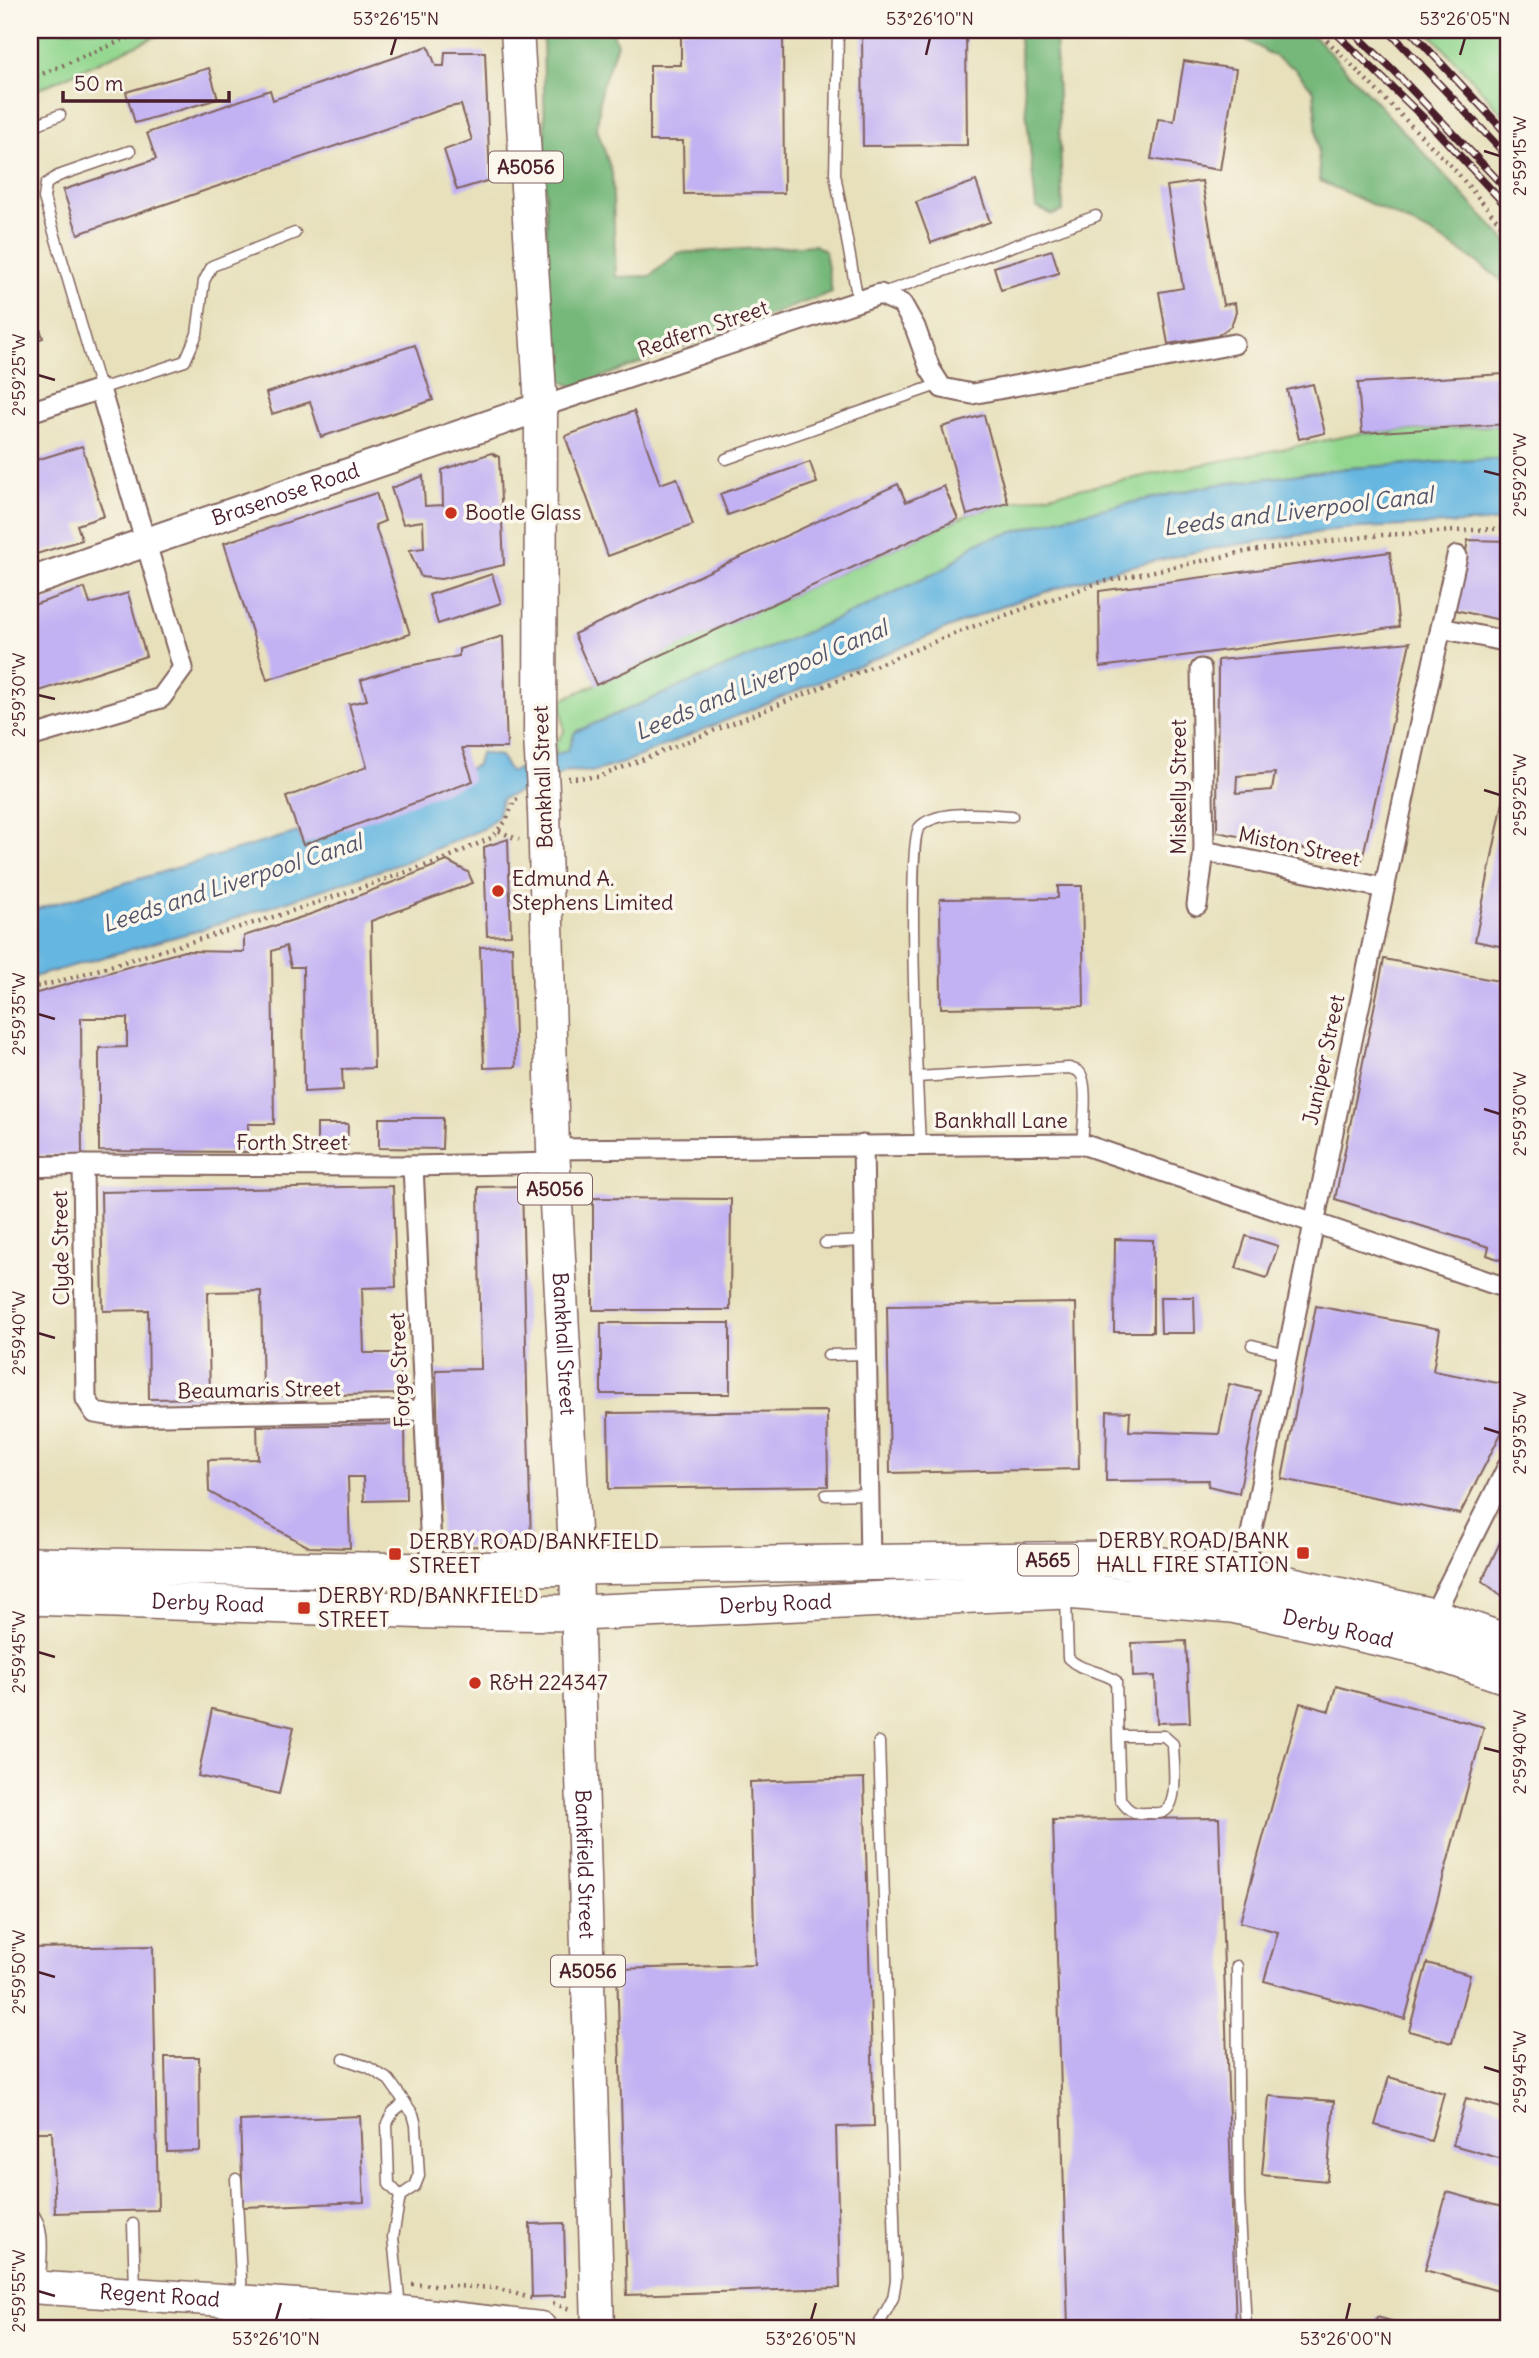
<svg xmlns="http://www.w3.org/2000/svg" width="1539" height="2358" viewBox="0 0 1539 2358" font-family="Delius,sans-serif">
<style>
.green{fill:#93d78f;stroke:#6e7b5d;stroke-width:2}
.forest{fill:#76b87a;stroke:#606c52;stroke-width:2}
.water{fill:#65b6e0;stroke:#586a86;stroke-width:2}
.building{fill:#c2b1f3;fill-rule:evenodd}
.lines{fill:none;stroke-linecap:round;stroke-linejoin:round}
.lane-casing{stroke:#81635d;stroke-width:13}
.street-casing{stroke:#81635d;stroke-width:23}
.secondary-casing{stroke:#81635d;stroke-width:32}
.primary-casing{stroke:#81635d;stroke-width:35}
.highway-casing{stroke:#81635d;stroke-width:38}
.path{stroke:#81635d;stroke-width:4.5;stroke-dasharray:2 5;stroke-linecap:butt}
.lane{stroke:#fff;stroke-width:10}
.street{stroke:#fff;stroke-width:19}
.secondary{stroke:#fff;stroke-width:28}
.primary{stroke:#fff;stroke-width:32}
.highway{stroke:#fff;stroke-width:35}
.rail-casing{stroke:#4a1f2b;stroke-width:8}
.rail{stroke:#fbf7ec;stroke-width:5;stroke-dasharray:16;stroke-linecap:butt}
.primary-bridge-casing{stroke:#81635d;stroke-width:35;stroke-linecap:butt}
.primary-bridge{stroke:#fff;stroke-width:32}
.ticks{fill:none;stroke:#4a1f2b;stroke-width:2.5}
.poi-dot{fill:#c8321e;stroke:#fbf7ec;stroke-width:2.5}
.labels{text-anchor:middle;stroke-width:7;stroke-linejoin:round;paint-order:stroke}
.shield{fill:#fbf7ec;stroke:#7f6065;stroke-width:2}
.shield-label{font-size:19px;font-weight:bold;fill:#4a1f2b}
.street-label{font-size:21px;fill:#4a1f2b;stroke:#fbf7ec}
.poi-label{font-size:21px;fill:#4a1f2b;stroke:#fbf7ec;text-anchor:start}
.water-label{font-size:23px;font-style:italic;fill:#53546a;stroke:#fbf7ec}
.neatline{fill:none;stroke:#4a1f2b;stroke-width:2.5}
.ticks-label{font-size:18px;text-anchor:middle;fill:#4a1f2b}
</style>
<rect width="100%" height="100%" fill="#fbf7ec"/>
<filter id="ink" filterUnits="userSpaceOnUse"><feTurbulence type="fractalNoise" baseFrequency=".0143" numOctaves="2"/><feDisplacementMap in="SourceGraphic" scale="14" xChannelSelector="R" yChannelSelector="G"/><feConvolveMatrix kernelMatrix="1 2 1 2 8 2 1 2 1" color-interpolation-filters="sRGB"/></filter>
<filter id="wash" filterUnits="userSpaceOnUse"><feTurbulence type="fractalNoise" baseFrequency=".00686" numOctaves="4" result="noise"/><feDisplacementMap in="SourceGraphic" scale="28" xChannelSelector="R" yChannelSelector="G"/><feGaussianBlur stdDeviation="1.57" result="paint"/><feColorMatrix in="noise" values="0 0 0 0 0 0 0 0 0 0 0 0 0 0 0 0 0 1.4 0 .05"/><feComposite in="paint" operator="in"/></filter>
<g filter="url(#wash)">
<rect width="100%" height="100%" fill="#e7e0bb"/>
<!-- green -->
<g class="green">
<path d="M46 30H170L30 93V38Z"/>
<path d="M1427 30H1509V121Z"/>
<path d="M1509 425V458L1349 468 1213 485 1065 517 976 543 946 568 860 609 575 732 568 750 556 755 555 744 564 732 561 700 967 515 1008 503 1362 433Z"/>
</g>
<!-- forest -->
<g class="forest">
<path d="M543 30H612L617 44 601 89 597 129 612 173 616 277 650 276 678 253 815 245 825 251 832 292 575 387 549 376Z"/>
<path d="M1018 30H1055L1063 211 1052 215 1036 207Z"/>
<path d="M1230 30H1304L1319 41 1509 244V287C1454 239 1387 211 1320 181L1314 91 1294 68Z"/>
</g>
<!-- water -->
<path class="water" d="M1509 458V521L1341 529 1209 549 1118 569 999 607 623 763 592 772 568 771 502 799 497 817 483 829 399 864 203 929 30 978V911L298 832 303 845 468 769 477 765 480 753 500 756 510 772 568 750 575 732 860 609 946 568 976 543 1065 517 1213 485 1349 468Z"/>
<g id="blocks">
<!-- building -->
<g class="building">
<path d="M681 30H783L784 193 684 194 683 141H650V65H681Z"/>
<path d="M862 30H966L967 145 863 146Z"/>
<path d="M428 46 436 66H444L445 52H485L490 180 457 190 444 150 472 140 461 105 449 107 78 234 63 190 156 159 147 133 270 90 273 100Z"/>
<path d="M1184 61 1236 69 1220 170 1151 159 1158 119 1174 121Z"/>
<path d="M209 68 218 99 135 123 126 92Z"/>
<path d="M976 181 990 222 931 243 916 202Z"/>
<path d="M1202 181 1223 305 1235 303 1236 312 1231 326 1217 336 1168 344 1159 292 1183 288 1167 186Z"/>
<path d="M1052 250 1059 273 1001 290 994 267Z"/>
<path d="M30 298 43 338 30 343Z"/>
<path d="M415 345 433 400 321 437 310 402 272 414 266 393Z"/>
<path d="M1504 374 1507 424 1362 433 1358 383Z"/>
<path d="M1313 384 1325 433 1299 439 1287 390Z"/>
<path d="M634 411 660 484 677 478 693 525 608 556 565 436Z"/>
<path d="M984 415 1008 503 967 515 942 427Z"/>
<path d="M82 446 104 516 77 525 82 540 30 556V462Z"/>
<path d="M491 453 499 457 504 565 441 579 421 577 409 550 424 548 423 521 403 524 391 488 423 476 425 506 443 505 442 470Z"/>
<path d="M810 462 817 483 728 515 720 494Z"/>
<path d="M898 484 906 502 944 486 958 519 596 685 574 634Z"/>
<path d="M376 493 385 521 375 525 410 634 267 680 224 543Z"/>
<path d="M1468 540 1509 541V622L1455 610Z"/>
<path d="M1390 552 1399 627 1100 667 1099 591Z"/>
<path d="M492 574 501 603 438 624 429 595Z"/>
<path d="M85 588 90 604 128 593 146 656 30 694V606Z"/>
<path d="M503 636 507 748H462L473 781 303 845 286 797 367 767 349 704 367 700 361 680 398 668 459 656V649Z"/>
<path d="M1410 642 1362 860 1217 832 1218 660ZM1275 773 1272 790 1236 793 1237 776Z"/>
<path d="M1508 777H1509V948L1475 941Z"/>
<path d="M508 839 511 935 487 936 484 847Z"/>
<path d="M447 861 468 872 473 883 371 921 374 1068 342 1069 343 1090 304 1092 303 967H291L286 946 272 951 274 1124H248V1152L99 1151V1048L127 1047V1018H81L82 1155H30V995L184 951 244 952V936L314 913Z"/>
<path d="M1058 886H1082L1084 1006 941 1008 940 899 1058 898Z"/>
<path d="M512 946 516 1067 484 1068 480 947Z"/>
<path d="M1384 959 1509 983V1263L1487 1255 1489 1247 1335 1199Z"/>
<path d="M379 1118H443L442 1149 379 1148Z"/>
<path d="M317 1124H348L347 1150H317Z"/>
<path d="M393 1186 396 1287 362 1288 364 1353H400V1394L263 1396 261 1291 208 1292 210 1398 149 1399 148 1310 103 1311 101 1192Z"/>
<path d="M522 1186 531 1545 441 1547 436 1370 481 1369 478 1187Z"/>
<path d="M593 1198 731 1199 730 1310H593Z"/>
<path d="M1246 1236 1278 1246 1267 1278 1236 1268Z"/>
<path d="M1115 1239 1153 1240V1332H1114Z"/>
<path d="M1160 1297H1194L1195 1333H1161Z"/>
<path d="M1076 1303 1079 1469 890 1473 887 1306Z"/>
<path d="M1316 1306 1440 1329 1433 1371 1509 1385V1418L1460 1514 1282 1479Z"/>
<rect x="601" y="1323" width="129" height="71"/>
<path d="M1229 1384 1260 1391 1239 1493 1208 1486 1209 1480 1106 1481 1107 1411 1130 1412 1129 1431 1219 1434Z"/>
<path d="M827 1411 828 1486 609 1489 608 1413Z"/>
<path d="M405 1424 406 1500 364 1501 363 1477H348L350 1548 309 1547 209 1492 208 1460 258 1459 257 1426Z"/>
<path d="M1502 1538 1509 1540V1601L1482 1581Z"/>
<path d="M1186 1641 1190 1722 1157 1723 1155 1676 1133 1677 1132 1643Z"/>
<path d="M1336 1686 1484 1727 1405 2019 1264 1981 1278 1932 1240 1922 1300 1703 1329 1711Z"/>
<path d="M212 1709 294 1727 279 1794 198 1776Z"/>
<path d="M864 1778 874 2126 836 2127 840 2288 627 2295 617 1969 755 1965 750 1782Z"/>
<path d="M1219 1818 1236 2328H1068L1053 1820Z"/>
<path d="M153 1946 158 2210 55 2213 52 2132H30V1948Z"/>
<path d="M1427 1963 1470 1975 1452 2043 1409 2031Z"/>
<path d="M165 2057H199L200 2151 167 2152Z"/>
<path d="M1389 2077 1444 2093 1431 2141 1375 2125Z"/>
<path d="M1269 2096 1334 2101 1327 2181 1262 2175Z"/>
<path d="M1466 2098 1509 2110V2161L1453 2145Z"/>
<path d="M360 2116 364 2202 243 2207 240 2121Z"/>
<path d="M1447 2192 1509 2209V2267L1502 2292 1425 2270Z"/>
<path d="M564 2223 566 2296 532 2297 530 2224Z"/>
<path d="M1377 2317 1416 2328H1374Z"/>
</g>
</g>
</g>
<g filter="url(#ink)">
<use href="#blocks" fill-opacity="0" stroke="#81635d" stroke-width="2"/>
<g class="lines">
<!-- lane casing -->
<g class="lane-casing">
<g id="lane">
<path d="M838 31 835 174 858 301"/>
<path d="M30 127 60 115"/>
<path d="M130 151 58 176 46 184 44 198 100 389 185 361 197 334 204 281 212 266 295 233"/>
<path d="M883 293 1096 216"/>
<path d="M726 459 940 384"/>
<path d="M917 1077 1069 1068C1072 1069 1077 1070 1079 1072 1089 1080 1083 1130 1082 1144"/>
<path d="M920 1144C918 1106 906 844 919 828 936 808 988 815 1012 816"/>
<path d="M825 1243 865 1241"/>
<path d="M1252 1345 1287 1354"/>
<path d="M828 1355 866 1354"/>
<path d="M826 1495 870 1494"/>
<path d="M1066 1599 1068 1658C1082 1672 1101 1670 1116 1681L1120 1799C1128 1811 1133 1814 1147 1813 1151 1813 1159 1814 1163 1812 1180 1805 1173 1760 1173 1744L1164 1736H1118"/>
<path d="M1237 1966 1239 2195 1246 2328"/>
<path d="M344 2059 368 2067 389 2080 413 2114 416 2125 419 2176 415 2186 400 2196 393 2237 400 2308"/>
<path d="M236 2179 242 2298"/>
<path d="M400 2196 389 2184 387 2123 393 2112 405 2102"/>
<path d="M30 2210C48 2229 40 2260 40 2283"/>
<path d="M133 2224 135 2289"/>
<path d="M877 2328 893 2298 896 2280 879 1742"/>
</g>
</g>
<!-- street casing -->
<g class="street-casing">
<g id="street">
<path d="M541 407 880 294 902 304 915 327 930 369 942 388 972 394 1234 344"/>
<path d="M30 412 100 389 183 668 161 698 30 737"/>
<path d="M1441 628 1509 642"/>
<path d="M1204 851 1384 888"/>
<path d="M1197 905 1204 851 1201 669"/>
<path d="M863 1145 870 1563"/>
<path d="M553 1149 1082 1144 1509 1289"/>
<path d="M83 1165 86 1399 95 1413 114 1416 424 1410"/>
<path d="M413 1166 432 1571"/>
<path d="M30 1167 83 1165 413 1166 553 1163"/>
<path d="M1243 1574C1311 1234 1381 894 1457 556"/>
<path d="M1433 1616 1509 1464"/>
</g>
</g>
<!-- secondary casing -->
<g class="secondary-casing">
<g id="secondary">
<path id="s1" d="M30 582 541 407"/>
</g>
</g>
<!-- primary casing -->
<g class="primary-casing">
<g id="primary">
<path d="M517 30 541 407 540 736"/>
<path id="s2" d="M544 810 553 1149 576 1567 598 2328"/>
<path id="s3" d="M30 2287 400 2312 540 2328"/>
</g>
</g>
<!-- highway casing -->
<g class="highway-casing">
<g id="highway">
<path d="M30 1565 432 1571 576 1567 1108 1559 1243 1574 1433 1616 1509 1643"/>
<path id="s4" d="M30 1597 433 1611 578 1613 1066 1591 1232 1605 1423 1648 1509 1677"/>
</g>
</g>
<!-- path -->
<g class="path">
<path d="M1317 30 1453 168 1509 234"/>
<path d="M30 79 147 30"/>
<path d="M568 778 599 777 966 629 1098 583 1249 551 1382 535 1509 528"/>
<path d="M499 831 519 840"/>
<path d="M30 988 57 982 280 915 442 860 491 838 506 821 514 801 518 799"/>
<path d="M412 2284 496 2288 534 2299"/>
<path d="M553 2304 571 2309"/>
<path d="M624 2324 639 2328"/>
</g>
<!-- lane -->
<use href="#lane" class="lane"/>
<!-- street -->
<use href="#street" class="street"/>
<!-- secondary -->
<use href="#secondary" class="secondary"/>
<!-- primary -->
<use href="#primary" class="primary"/>
<!-- highway -->
<use href="#highway" class="highway"/>
<!-- rail casing -->
<g class="rail-casing">
<g id="rail">
<path d="M1333 30 1433 127 1509 209"/>
<path d="M1351 30 1394 71 1509 192"/>
<path d="M1388 30 1509 158"/>
<path d="M1410 30 1509 136"/>
</g>
</g>
<!-- rail -->
<use href="#rail" class="rail"/>
<!-- primary-bridge casing -->
<g class="primary-bridge-casing">
<path id="primary-bridge" d="M540 736 544 810"/>
</g>
<!-- primary-bridge -->
<use href="#primary-bridge" class="primary-bridge"/>
</g>
</g>
<!-- ticks -->
<path class="ticks" d="M391 55 396 38M926 55 930 38M1460 55 1465 38M1484 151 1500 156M38 375 55 380M1484 471 1500 475M38 695 55 699M1484 790 1500 795M38 1014 55 1019M1484 1109 1500 1114M38 1333 55 1338M1484 1428 1500 1433M38 1652 55 1657M1484 1748 1500 1752M38 1972 55 1977M1484 2067 1500 2072M38 2291 55 2296M276 2320 281 2303M811 2320 816 2303M1346 2320 1350 2303"/>
<!-- markers -->
<g class="poi-dot">
<circle cx="451" cy="513" r="7"/>
<circle cx="498" cy="891" r="7"/>
<rect x="1296" y="1546" width="14" height="14" rx="3.5"/>
<rect x="388" y="1547" width="14" height="14" rx="3.5"/>
<rect x="297" y="1601" width="14" height="14" rx="3.5"/>
<circle cx="475" cy="1683" r="7"/>
</g>
<g class="labels">
<!-- shield labels -->
<g class="shield">
<rect x="489" y="151.5" width="74" height="31" rx="5"/>
<rect x="518" y="1173.5" width="74" height="31" rx="5"/>
<rect x="1018" y="1544.5" width="60" height="31" rx="5"/>
<rect x="551" y="1955.5" width="74" height="31" rx="5"/>
</g>
<g class="shield-label">
<text x="526" y="174">A5056</text>
<text x="555" y="1196">A5056</text>
<text x="1048" y="1567">A565</text>
<text x="588" y="1978">A5056</text>
</g>
<!-- street labels -->
<g class="street-label">
<text transform="translate(703 329) rotate(-19)" y="7">Redfern Street</text>
<text dy="7" stroke="none"><textPath href="#s1" startOffset="270">Brasenose Road</textPath></text>
<text transform="translate(543 777) rotate(-92)" y="7">Bankhall Street</text>
<text transform="translate(1179 787) rotate(-90)" y="7">Miskelly Street</text>
<text transform="translate(1299 847) rotate(12)" y="7">Miston Street</text>
<text transform="translate(1324 1060) rotate(-78)" y="7">Juniper Street</text>
<text x="1001" y="1128">Bankhall Lane</text>
<text x="292" y="1150">Forth Street</text>
<text transform="translate(61 1248) rotate(-91)" y="7">Clyde Street</text>
<text dy="7" stroke="none"><textPath href="#s2" startOffset="534">Bankhall Street</textPath></text>
<text transform="translate(400 1370) rotate(-93)" y="7">Forge Street</text>
<text transform="translate(259 1390) rotate(-1)" y="7">Beaumaris Street</text>
<text dy="7" stroke="none"><textPath href="#s4" startOffset="178">Derby Road</textPath></text>
<text dy="7" stroke="none"><textPath href="#s4" startOffset="746">Derby Road</textPath></text>
<text dy="7" stroke="none"><textPath href="#s4" startOffset="1312">Derby Road</textPath></text>
<text dy="7" stroke="none"><textPath href="#s2" startOffset="1055">Bankfield Street</textPath></text>
<text dy="7" stroke="none"><textPath href="#s3" startOffset="130">Regent Road</textPath></text>
</g>
<!-- poi labels -->
<g class="poi-label">
<text x="465" y="520">Bootle Glass</text>
<text x="512" y="886">Edmund A.<tspan x="512" dy="24">Stephens Limited</tspan></text>
<text x="1289" y="1548" text-anchor="end">DERBY ROAD/BANK<tspan x="1289" dy="24">HALL FIRE STATION</tspan></text>
<text x="409" y="1549">DERBY ROAD/BANKFIELD<tspan x="409" dy="24">STREET</tspan></text>
<text x="318" y="1603">DERBY RD/BANKFIELD<tspan x="318" dy="24">STREET</tspan></text>
<text x="489" y="1690">R&amp;H 224347</text>
</g>
<!-- water labels -->
<g class="water-label">
<text transform="translate(1298 511) rotate(-7)" y="8">Leeds and Liverpool Canal</text>
<text transform="translate(761 680) rotate(-23)" y="8">Leeds and Liverpool Canal</text>
<text transform="translate(232 883) rotate(-18)" y="8">Leeds and Liverpool Canal</text>
</g>
</g>
<!-- margin -->
<rect width="1539" height="2358" fill="none" stroke="#fbf7ec" stroke-width="77"/>
<!-- scale -->
<path d="M63 91v10h166v-10" fill="none" stroke="#4a1f2b" stroke-width="3.5"/>
<text x="74" y="91" font-size="21" fill="#4a1f2b" stroke="#fbf7ec" stroke-width="5" paint-order="stroke">50 m</text>
<rect x="38" y="38" width="1462" height="2282" class="neatline"/>
<g class="ticks-label">
<text x="396" y="25">53°26'15"N</text>
<text x="930" y="25">53°26'10"N</text>
<text x="1465" y="25">53°26'05"N</text>
<text transform="translate(1520 156) rotate(-90)" y="6">2°59'15"W</text>
<text transform="translate(19 375) rotate(-90)" y="6">2°59'25"W</text>
<text transform="translate(1520 475) rotate(-90)" y="6">2°59'20"W</text>
<text transform="translate(19 695) rotate(-90)" y="6">2°59'30"W</text>
<text transform="translate(1520 795) rotate(-90)" y="6">2°59'25"W</text>
<text transform="translate(19 1014) rotate(-90)" y="6">2°59'35"W</text>
<text transform="translate(1520 1114) rotate(-90)" y="6">2°59'30"W</text>
<text transform="translate(19 1333) rotate(-90)" y="6">2°59'40"W</text>
<text transform="translate(1520 1433) rotate(-90)" y="6">2°59'35"W</text>
<text transform="translate(19 1652) rotate(-90)" y="6">2°59'45"W</text>
<text transform="translate(1520 1752) rotate(-90)" y="6">2°59'40"W</text>
<text transform="translate(19 1972) rotate(-90)" y="6">2°59'50"W</text>
<text transform="translate(1520 2072) rotate(-90)" y="6">2°59'45"W</text>
<text transform="translate(19 2291) rotate(-90)" y="6">2°59'55"W</text>
<text x="276" y="2345">53°26'10"N</text>
<text x="811" y="2345">53°26'05"N</text>
<text x="1346" y="2345">53°26'00"N</text>
</g>
</svg>
